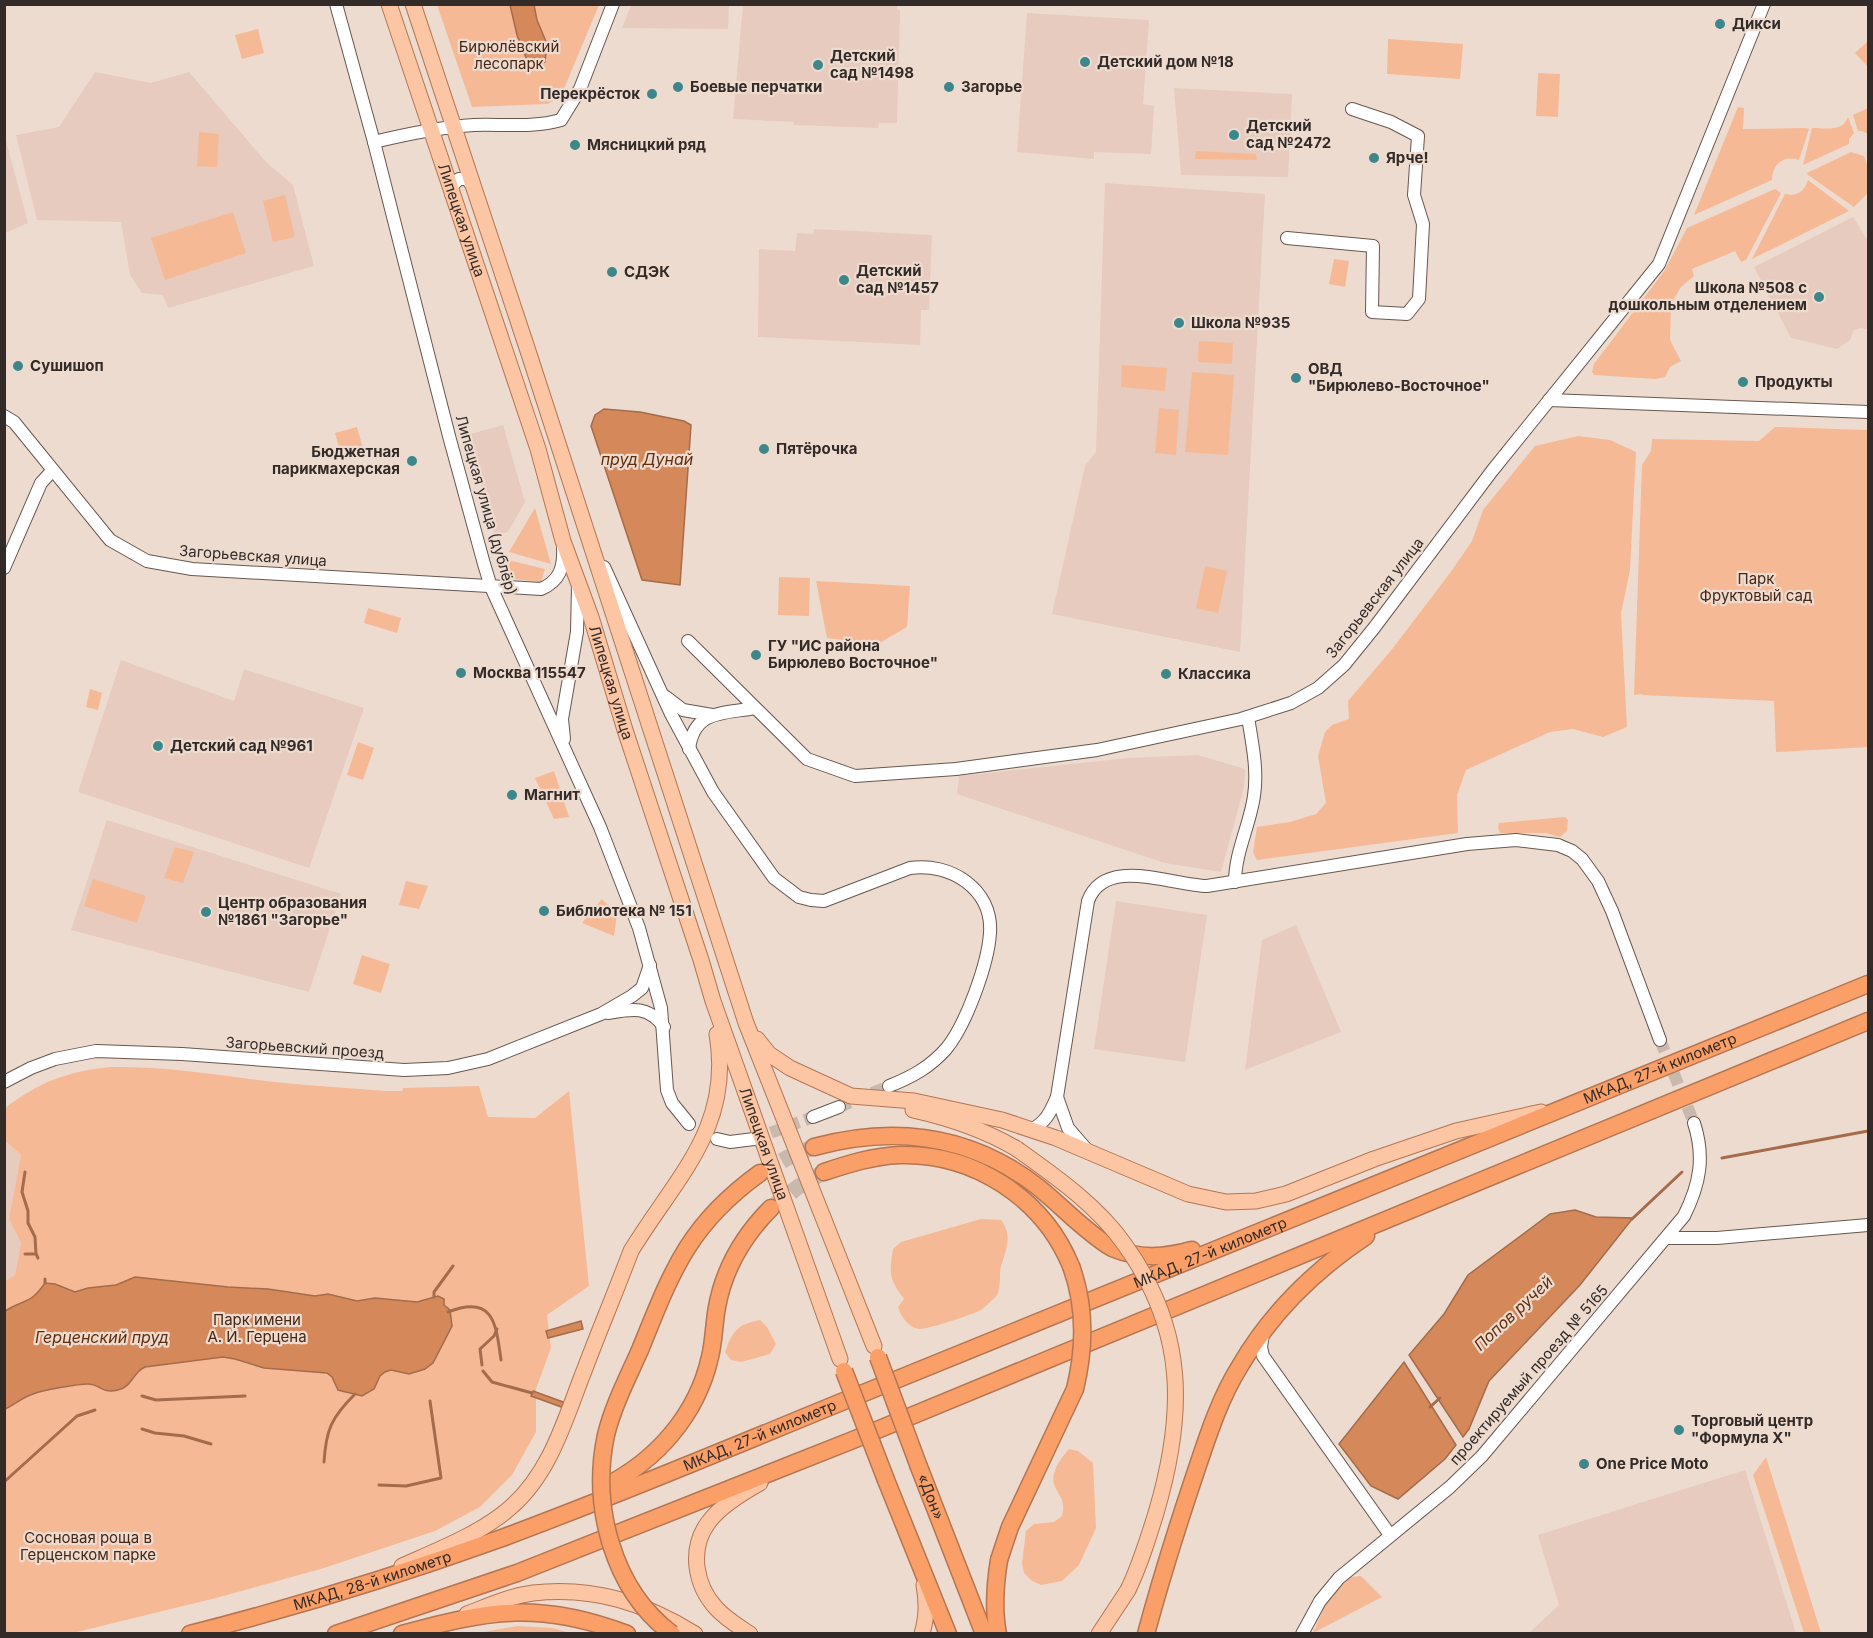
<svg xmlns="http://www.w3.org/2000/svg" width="1873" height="1638" viewBox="0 0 1873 1638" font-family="Inter,sans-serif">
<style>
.built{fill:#e6cbbe}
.green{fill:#f6b996}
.water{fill:#d5885a;stroke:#a46c4b;stroke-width:1.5}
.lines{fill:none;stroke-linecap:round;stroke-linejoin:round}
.stream{stroke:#a46c4b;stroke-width:3}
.minor-tunnel{stroke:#c9b8ae;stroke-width:12;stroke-dasharray:12 6;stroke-linecap:butt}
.highway-tunnel{stroke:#c9b8ae;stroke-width:16;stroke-dasharray:16 8;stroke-linecap:butt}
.minor-casing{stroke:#67574e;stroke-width:14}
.major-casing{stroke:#b47652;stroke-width:17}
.highway-casing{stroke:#b47652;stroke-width:19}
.minor{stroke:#fff;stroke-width:12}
.major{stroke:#fcc5a4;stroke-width:15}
.highway{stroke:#fa9f68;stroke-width:16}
.major-bridge-casing{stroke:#b47652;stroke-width:17;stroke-linecap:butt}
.highway-bridge-casing{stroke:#b47652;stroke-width:19;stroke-linecap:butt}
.major-bridge{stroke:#fcc5a4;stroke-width:15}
.highway-bridge{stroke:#fa9f68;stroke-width:16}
.poi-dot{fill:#3d868a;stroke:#eedbd0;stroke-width:2}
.labels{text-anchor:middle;stroke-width:4.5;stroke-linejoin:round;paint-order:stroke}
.poi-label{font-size:15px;font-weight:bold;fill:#332b28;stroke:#eedbd0;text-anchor:start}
.park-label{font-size:15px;fill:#472714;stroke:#eedbd0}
.street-label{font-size:15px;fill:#332b28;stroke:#eedbd0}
.water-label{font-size:16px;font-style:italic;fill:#602e0b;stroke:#eedbd0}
</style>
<rect width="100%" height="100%" fill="#eedbd0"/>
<!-- built -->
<g class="built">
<path d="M631 5H729L728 29 622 28Z"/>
<path d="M743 5H897V9L900 11 897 123H879L878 128 794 125V122L733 119Z"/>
<path d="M1027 13 1149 20 1143 104 1154 106 1151 154 1094 152V159L1017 152Z"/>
<path d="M95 72 151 83 189 72 266 162 293 185 314 266 168 308 163 295 142 293 130 275 121 222 37 220 16 135 59 127Z"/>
<path d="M1174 88 1292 94 1288 177 1181 175Z"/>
<path d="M5 137 28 223 5 233H4Z"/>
<path d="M1105 183 1265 194 1240 652 1052 614 1085 466 1096 452Z"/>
<path d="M1853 217 1868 241V330L1861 328 1854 330 1850 340 1837 349 1791 338 1754 267Z"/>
<path d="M814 229 932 235 929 310H921L920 345 758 337 759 249 795 251 797 233 813 234Z"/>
<path d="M503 425 525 502 508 532 495 536 467 435Z"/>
<path d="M121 660 234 701 244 669 364 708 309 868 78 792Z"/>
<path d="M1198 755 1245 769 1244 787 1221 872 1165 863 957 794 959 776 1128 758Z"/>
<path d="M107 820 341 894 309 992 71 930Z"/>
<path d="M1116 901 1207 915 1185 1062 1094 1049Z"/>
<path d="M1296 925 1341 1032 1245 1070 1262 940Z"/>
<path d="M4 1141 21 1155 9 1219 21 1243 15 1275 5 1282Z"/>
<path d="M1745 1470 1796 1633H1529L1559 1605 1538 1535Z"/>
</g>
<!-- green -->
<g class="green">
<path d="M437 5H599L561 96 548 104 472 107Z"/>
<path d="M258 29 264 53 242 59 235 35Z"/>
<path d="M1388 39 1463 44 1460 79 1387 74Z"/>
<path d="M1868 41V67L1855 53Z"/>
<path d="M1538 73 1560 74 1558 117 1536 116Z"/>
<path d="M1738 107 1744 108 1743 129 1805 128 1809 129 1799 160C1784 155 1772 164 1772 180L1694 215Z"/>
<path d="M1868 108V134L1862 131H1858L1853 115Z"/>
<path d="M1848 117 1854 133 1849 139V144L1803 165 1812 128C1825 128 1843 132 1848 117Z"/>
<path d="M199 132 219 134 217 167 197 166Z"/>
<path d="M1196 151 1256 154 1257 160 1195 159Z"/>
<path d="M1851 152 1864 156 1868 168V193L1854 207 1808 175 1807 173Z"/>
<path d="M1808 180 1849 211 1752 259 1785 194C1798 197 1804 191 1808 180Z"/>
<path d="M1775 189 1781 193 1746 260 1741 262 1735 251 1692 269 1694 276 1681 287 1671 304 1670 340 1681 361 1670 367 1665 377 1656 379 1594 375 1592 372 1594 364 1665 270 1687 228Z"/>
<path d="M285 195 295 237 273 242 263 201Z"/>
<path d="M233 212 246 253 165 280 151 238Z"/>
<path d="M1334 259 1349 261 1345 287 1329 284Z"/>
<path d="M1199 341 1233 343 1232 364 1198 362Z"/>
<path d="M1122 365 1167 368 1165 391 1121 387Z"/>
<path d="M1192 372 1234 375 1228 455 1185 452Z"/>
<path d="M1159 408 1179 410 1176 455 1155 453Z"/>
<path d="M357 427 363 448 341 455 335 433Z"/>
<path d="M1775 427 1868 430V747L1776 752 1774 701 1642 695V694L1634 695 1642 465 1651 451 1652 439 1759 441Z"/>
<path d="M1578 436 1610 440 1636 452 1630 570 1621 613 1627 727 1603 737 1573 729 1550 732 1466 770 1457 795 1458 833 1257 860 1253 852 1257 827 1290 822 1316 814 1326 803 1318 756 1325 732 1332 725 1349 719 1348 701 1393 648 1450 573 1472 541 1483 510 1535 446Z"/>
<path d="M535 508 551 564 509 552Z"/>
<path d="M504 559 545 569 541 582 514 579 496 565Z"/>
<path d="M1205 566 1227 571 1218 613 1196 608Z"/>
<path d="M779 577 810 578 809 616 778 615Z"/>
<path d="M816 581 910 586 907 627 878 644 827 638Z"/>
<path d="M368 608 401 618 397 633 364 623Z"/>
<path d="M90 689 102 693 98 710 86 707Z"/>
<path d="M358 742 374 748 363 780 347 775Z"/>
<path d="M554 771 569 817 554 819 535 778Z"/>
<path d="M1565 817 1568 820 1567 831 1560 837 1545 833H1500L1498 827 1499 823Z"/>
<path d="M175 847 194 852 183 883 164 878Z"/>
<path d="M93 879 146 896 137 923 84 906Z"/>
<path d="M406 881 428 886 419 909 399 905Z"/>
<path d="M602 899 617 914 614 936 582 923Z"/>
<path d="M362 955 390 964 381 993 353 984Z"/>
<path d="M111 1067C155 1066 199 1072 243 1078 290 1085 338 1087 386 1091H402L403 1088 479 1086 488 1117 535 1118 569 1091 589 1286 547 1315 551 1348 536 1389V1432L512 1475 480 1507 435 1531 324 1568 216 1598 73 1633H5L4 1282 15 1275 21 1243 9 1219 21 1155 5 1141V1108C39 1082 68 1071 111 1067Z"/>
<path d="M981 1219 1001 1220C1012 1234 1007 1247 1002 1263 998 1273 1002 1285 997 1295 996 1297 984 1308 981 1310 974 1314 927 1330 919 1329 908 1327 901 1317 898 1307L904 1299C889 1279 889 1273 893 1249L901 1242Z"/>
<path d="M760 1320 767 1327 776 1344 770 1354 741 1362 731 1360 725 1352C732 1331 738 1324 760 1320Z"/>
<path d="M1069 1449 1078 1451 1093 1463 1096 1528 1079 1565 1062 1581 1041 1585 1032 1581 1024 1573 1022 1563 1026 1531 1034 1524 1054 1522 1062 1516C1065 1503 1062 1499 1056 1489 1048 1475 1060 1459 1069 1449Z"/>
<path d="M1766 1457 1821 1633H1804L1753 1475Z"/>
<path d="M1361 1576 1382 1597 1313 1633 1326 1603 1350 1577Z"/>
<path d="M518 1626 552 1628 571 1633H477Z"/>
</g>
<!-- water -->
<g class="water">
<path d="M510 5H534L537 20 547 44 545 62 539 65 527 60 517 35Z"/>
<path d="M604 409 640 412 684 421 691 425 680 585 642 580 591 426 595 415Z"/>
<path d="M1575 1210 1596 1217 1633 1218 1580 1285 1489 1381 1469 1429 1463 1437 1409 1355 1444 1314 1468 1275 1550 1214Z"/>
<path d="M135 1277 228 1287 268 1289 315 1296 328 1294 357 1301 375 1298 417 1302 438 1296 444 1299V1305L450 1310 452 1326 433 1363 425 1369 409 1374 391 1370 385 1372 380 1376 374 1389 362 1396 338 1390 332 1377 327 1373 264 1368 235 1359 223 1357 145 1367C133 1372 132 1387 118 1390 101 1394 100 1384 88 1384 79 1384 42 1390 33 1394 23 1397 14 1405 5 1409V1311C25 1298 29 1306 45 1283L55 1284 75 1292 88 1288 116 1285Z"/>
<path d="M581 1321 583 1329 548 1338 546 1331Z"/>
<path d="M1404 1362 1456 1445 1445 1459 1398 1499 1371 1486 1339 1444Z"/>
<path d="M533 1391 566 1403 564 1408 531 1396Z"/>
</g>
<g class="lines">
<!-- stream -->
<g class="stream">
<path d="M1722 1158 1868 1131"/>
<path d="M25 1172 22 1192 28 1211V1223L35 1237 36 1254"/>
<path d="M1632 1219 1682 1172"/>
<path d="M25 1254H36L38 1258"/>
<path d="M45 1283V1279"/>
<path d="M434 1297V1292L453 1266"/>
<path d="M448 1312C494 1294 496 1324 501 1360"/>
<path d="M482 1365 480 1349 494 1336 497 1329"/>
<path d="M483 1371 492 1382 532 1393"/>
<path d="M142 1396 156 1400 245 1396"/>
<path d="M1430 1407 1440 1398"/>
<path d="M142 1429 155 1433 184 1436 211 1444"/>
<path d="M324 1462C326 1430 331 1418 355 1394"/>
<path d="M4 1482 77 1416 95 1410"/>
<path d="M379 1485 406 1486 441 1478 430 1401"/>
</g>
<!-- minor-tunnel -->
<g class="minor-tunnel">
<path d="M1660 1040 1694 1123"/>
<path d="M839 1107 889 1086"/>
<path d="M754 1139 813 1117"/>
</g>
<!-- highway-tunnel -->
<g class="highway-tunnel">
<path d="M761 1173 787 1158 814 1147"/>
<path d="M772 1207 798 1187 824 1172"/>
</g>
<!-- minor casing -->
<g class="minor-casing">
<g id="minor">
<path d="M336 4 374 142 449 436 484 564 491 587 600 827 639 928 661 1008 667 1090 672 1103 689 1124"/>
<path d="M374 142C407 134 439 127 474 125 502 124 534 128 561 120L580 89 613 4"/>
<path d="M451 194 452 186 459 179H467L473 187"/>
<path d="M1287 238 1373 246 1372 312 1407 314 1419 299 1423 224 1414 195 1418 136 1391 122 1352 109"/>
<path d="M1549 400 1868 412"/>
<path d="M4 416 14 422 110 540 147 561 192 569 541 589C560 581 564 567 563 548"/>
<path d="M604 567 671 714 713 792 774 878 799 897 811 900 824 901 910 868C950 862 993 889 990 933 988 964 966 1025 946 1049 930 1067 912 1077 889 1086"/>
<path d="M4 568 41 483 52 471"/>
<path d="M688 641 807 759 855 776 956 769 1097 750 1241 719 1291 703 1318 688 1344 665 1374 628 1492 471 1659 264 1764 4"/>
<path d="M666 697 683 710 712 715"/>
<path d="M564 739 562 719 577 632 578 587"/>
<path d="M689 749C694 710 722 714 755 708"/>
<path d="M1235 882C1235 852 1250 825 1254 796 1258 769 1252 743 1248 717"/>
<path d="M608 1013C631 1009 648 1005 664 1027"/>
<path d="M4 1082 31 1068 55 1059 96 1051 182 1054 404 1070 448 1068 488 1059 601 1014 632 996 642 988 650 965"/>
<path d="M1057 1097 1068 1128 1087 1150"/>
<path d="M813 1117 839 1107"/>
<path d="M1031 1130C1046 1122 1050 1113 1057 1097L1088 901C1105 855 1173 886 1207 886L1467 844 1516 840 1558 845 1572 851 1582 859 1598 881 1612 911 1660 1040"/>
<path d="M717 1139 730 1142 754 1139"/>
<path d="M1667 1238H1717L1868 1225"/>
<path d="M1263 1334 1261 1347 1263 1356 1390 1535"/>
<path d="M1302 1634 1320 1601 1339 1578 1450 1487 1482 1456 1684 1216C1700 1184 1705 1157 1694 1123"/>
</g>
</g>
<!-- major casing -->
<g class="major-casing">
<g id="major">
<path id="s1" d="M389 4 538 449 563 541 591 617 625 730 701 960 713 1001 840 1359"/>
<path d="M413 4 530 357 746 1023 874 1346"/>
<path d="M757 1039 769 1054 790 1068 851 1096 914 1101 1002 1120 1056 1138 1188 1194 1226 1202 1256 1201 1286 1194 1374 1159 1456 1131 1541 1112"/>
<path d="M913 1110C949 1118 985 1130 1017 1149"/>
<path d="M402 1566C438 1550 482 1533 511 1507 551 1472 565 1419 584 1371 599 1331 616 1291 631 1251 676 1177 733 1128 717 1034"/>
<path d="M467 1614C488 1606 510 1596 533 1593 593 1586 645 1603 695 1634"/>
<path d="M750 1634C738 1626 726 1619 716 1608 695 1585 689 1549 708 1523 720 1506 742 1493 760 1483"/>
<path d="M922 1634C927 1616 927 1603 924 1585"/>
<path d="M1099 1634 1128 1590"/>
</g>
</g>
<!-- highway casing -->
<g class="highway-casing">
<g id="highway">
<path d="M814 1147C895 1125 970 1134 1038 1187 1063 1207 1084 1231 1112 1248 1139 1259 1163 1258 1192 1250"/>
<path d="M824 1172C848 1164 873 1156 900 1155 974 1153 1043 1198 1071 1266"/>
<path d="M640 1350C672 1271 688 1225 760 1173"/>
<path id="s2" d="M919 1467 984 1634"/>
<path d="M886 1480 948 1634"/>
<path d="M604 1487C656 1461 697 1415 710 1357 714 1341 714 1323 717 1307 724 1269 744 1235 771 1208"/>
<path id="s3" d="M190 1634C296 1607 399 1575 502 1538 626 1492 748 1440 871 1390 1205 1257 1536 1118 1868 984"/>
<path d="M336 1634 517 1573 853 1440 1868 1021"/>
<path d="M402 1634C489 1610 540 1601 627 1634"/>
<path d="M998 1634C993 1609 995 1585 999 1560"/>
<path d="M1146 1634C1160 1582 1176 1531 1193 1480 1206 1442 1218 1401 1240 1366 1271 1313 1315 1270 1366 1236"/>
</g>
</g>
<!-- minor -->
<use href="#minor" class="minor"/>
<!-- major -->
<use href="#major" class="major"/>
<!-- highway -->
<use href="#highway" class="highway"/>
<!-- major-bridge casing -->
<g class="major-bridge-casing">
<path id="major-bridge" d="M1017 1149C1055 1176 1098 1206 1125 1245 1187 1331 1185 1415 1156 1513 1148 1539 1140 1565 1128 1590"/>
</g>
<!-- highway-bridge casing -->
<g class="highway-bridge-casing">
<g id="highway-bridge">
<path d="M640 1350C628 1377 613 1406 606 1435 591 1505 612 1589 672 1634"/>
<path d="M878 1357 919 1467"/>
<path d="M844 1371 886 1480"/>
<path d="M999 1560 1010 1527 1075 1389C1085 1348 1086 1307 1071 1266"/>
</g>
</g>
<!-- major-bridge -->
<use href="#major-bridge" class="major-bridge"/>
<!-- highway-bridge -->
<use href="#highway-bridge" class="highway-bridge"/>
</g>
<!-- markers -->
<g class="poi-dot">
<circle cx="1720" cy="24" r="6"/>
<circle cx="1085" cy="62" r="6"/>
<circle cx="818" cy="65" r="6"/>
<circle cx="678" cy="87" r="6"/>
<circle cx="949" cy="87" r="6"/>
<circle cx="652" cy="94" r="6"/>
<circle cx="1234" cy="135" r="6"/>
<circle cx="575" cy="145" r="6"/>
<circle cx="1374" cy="158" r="6"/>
<circle cx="612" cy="272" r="6"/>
<circle cx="844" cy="280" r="6"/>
<circle cx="1819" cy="297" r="6"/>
<circle cx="1179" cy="323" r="6"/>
<circle cx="18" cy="366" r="6"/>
<circle cx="1296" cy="378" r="6"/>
<circle cx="1743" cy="382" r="6"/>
<circle cx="764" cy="449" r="6"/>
<circle cx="412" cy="461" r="6"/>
<circle cx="756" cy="655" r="6"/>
<circle cx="461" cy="673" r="6"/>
<circle cx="1166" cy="674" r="6"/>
<circle cx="158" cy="746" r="6"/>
<circle cx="512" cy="795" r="6"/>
<circle cx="544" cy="911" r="6"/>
<circle cx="206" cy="912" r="6"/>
<circle cx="1679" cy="1430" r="6"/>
<circle cx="1584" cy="1464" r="6"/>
</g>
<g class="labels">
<!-- poi labels -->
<g class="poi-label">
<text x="1732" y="29">Дикси</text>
<text x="830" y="61">Детский<tspan x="830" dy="17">сад №1498</tspan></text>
<text x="1097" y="67">Детский дом №18</text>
<text x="690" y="92">Боевые перчатки</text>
<text x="961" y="92">Загорье</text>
<text x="640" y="99" text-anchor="end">Перекрёсток</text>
<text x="1246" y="131">Детский<tspan x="1246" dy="17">сад №2472</tspan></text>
<text x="587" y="150">Мясницкий ряд</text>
<text x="1386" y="163">Ярче!</text>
<text x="856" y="276">Детский<tspan x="856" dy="17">сад №1457</tspan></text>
<text x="624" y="277">СДЭК</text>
<text x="1807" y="293" text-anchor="end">Школа №508 с<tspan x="1807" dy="17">дошкольным отделением</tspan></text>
<text x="1191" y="328">Школа №935</text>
<text x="30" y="371">Сушишоп</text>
<text x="1308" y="374">ОВД<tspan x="1308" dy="17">"Бирюлево-Восточное"</tspan></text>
<text x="1755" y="387">Продукты</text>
<text x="776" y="454">Пятёрочка</text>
<text x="400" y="457" text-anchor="end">Бюджетная<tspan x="400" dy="17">парикмахерская</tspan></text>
<text x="768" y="651">ГУ "ИС района<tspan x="768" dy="17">Бирюлево Восточное"</tspan></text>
<text x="473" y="678">Москва 115547</text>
<text x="1178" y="679">Классика</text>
<text x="170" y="751">Детский сад №961</text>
<text x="524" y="800">Магнит</text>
<text x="218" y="908">Центр образования<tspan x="218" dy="17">№1861 "Загорье"</tspan></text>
<text x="556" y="916">Библиотека № 151</text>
<text x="1691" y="1426">Торговый центр<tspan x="1691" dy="17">"Формула X"</tspan></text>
<text x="1596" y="1469">One Price Moto</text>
</g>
<!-- park labels -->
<g class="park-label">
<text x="509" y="52">Бирюлёвский<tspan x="509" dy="17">лесопарк</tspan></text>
<text x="1756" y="584">Парк<tspan x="1756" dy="17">Фруктовый сад</tspan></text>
<text x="257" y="1325">Парк имени<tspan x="257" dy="17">А. И. Герцена</tspan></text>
<text x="88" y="1543">Сосновая роща в<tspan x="88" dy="17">Герценском парке</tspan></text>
</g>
<!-- street labels -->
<g class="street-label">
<text dy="5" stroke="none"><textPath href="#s1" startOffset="228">Липецкая улица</textPath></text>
<text transform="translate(486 505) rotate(74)" y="5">Липецкая улица (дублёр)</text>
<text transform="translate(253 556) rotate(4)" y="5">Загорьевская улица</text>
<text transform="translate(1375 598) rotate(-52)" y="5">Загорьевская улица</text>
<text dy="5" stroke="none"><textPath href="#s1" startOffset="714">Липецкая улица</textPath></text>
<text transform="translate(305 1048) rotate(4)" y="5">Загорьевский проезд</text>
<text dy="5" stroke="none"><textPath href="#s3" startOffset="1576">МКАД, 27-й километр</textPath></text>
<text dy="5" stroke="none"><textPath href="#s1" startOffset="1200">Липецкая улица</textPath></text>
<text dy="5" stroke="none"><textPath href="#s3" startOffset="1090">МКАД, 27-й километр</textPath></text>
<text transform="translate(1529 1375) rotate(-49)" y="5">проектируемый проезд № 5165</text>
<text dy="5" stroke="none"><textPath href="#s3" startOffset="604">МКАД, 27-й километр</textPath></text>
<text dy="5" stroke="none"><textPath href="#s2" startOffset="32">«Дон»</textPath></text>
<text dy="5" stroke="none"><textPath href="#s3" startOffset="190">МКАД, 28-й километр</textPath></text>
</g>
<!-- water labels -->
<g class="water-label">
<text x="647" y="465">пруд Дунай</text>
<text transform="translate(1513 1313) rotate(-43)" y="6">Попов ручей</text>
<text x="102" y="1343">Герценский пруд</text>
</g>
</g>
<!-- border -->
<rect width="1873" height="1638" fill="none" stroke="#332b28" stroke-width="12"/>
</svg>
